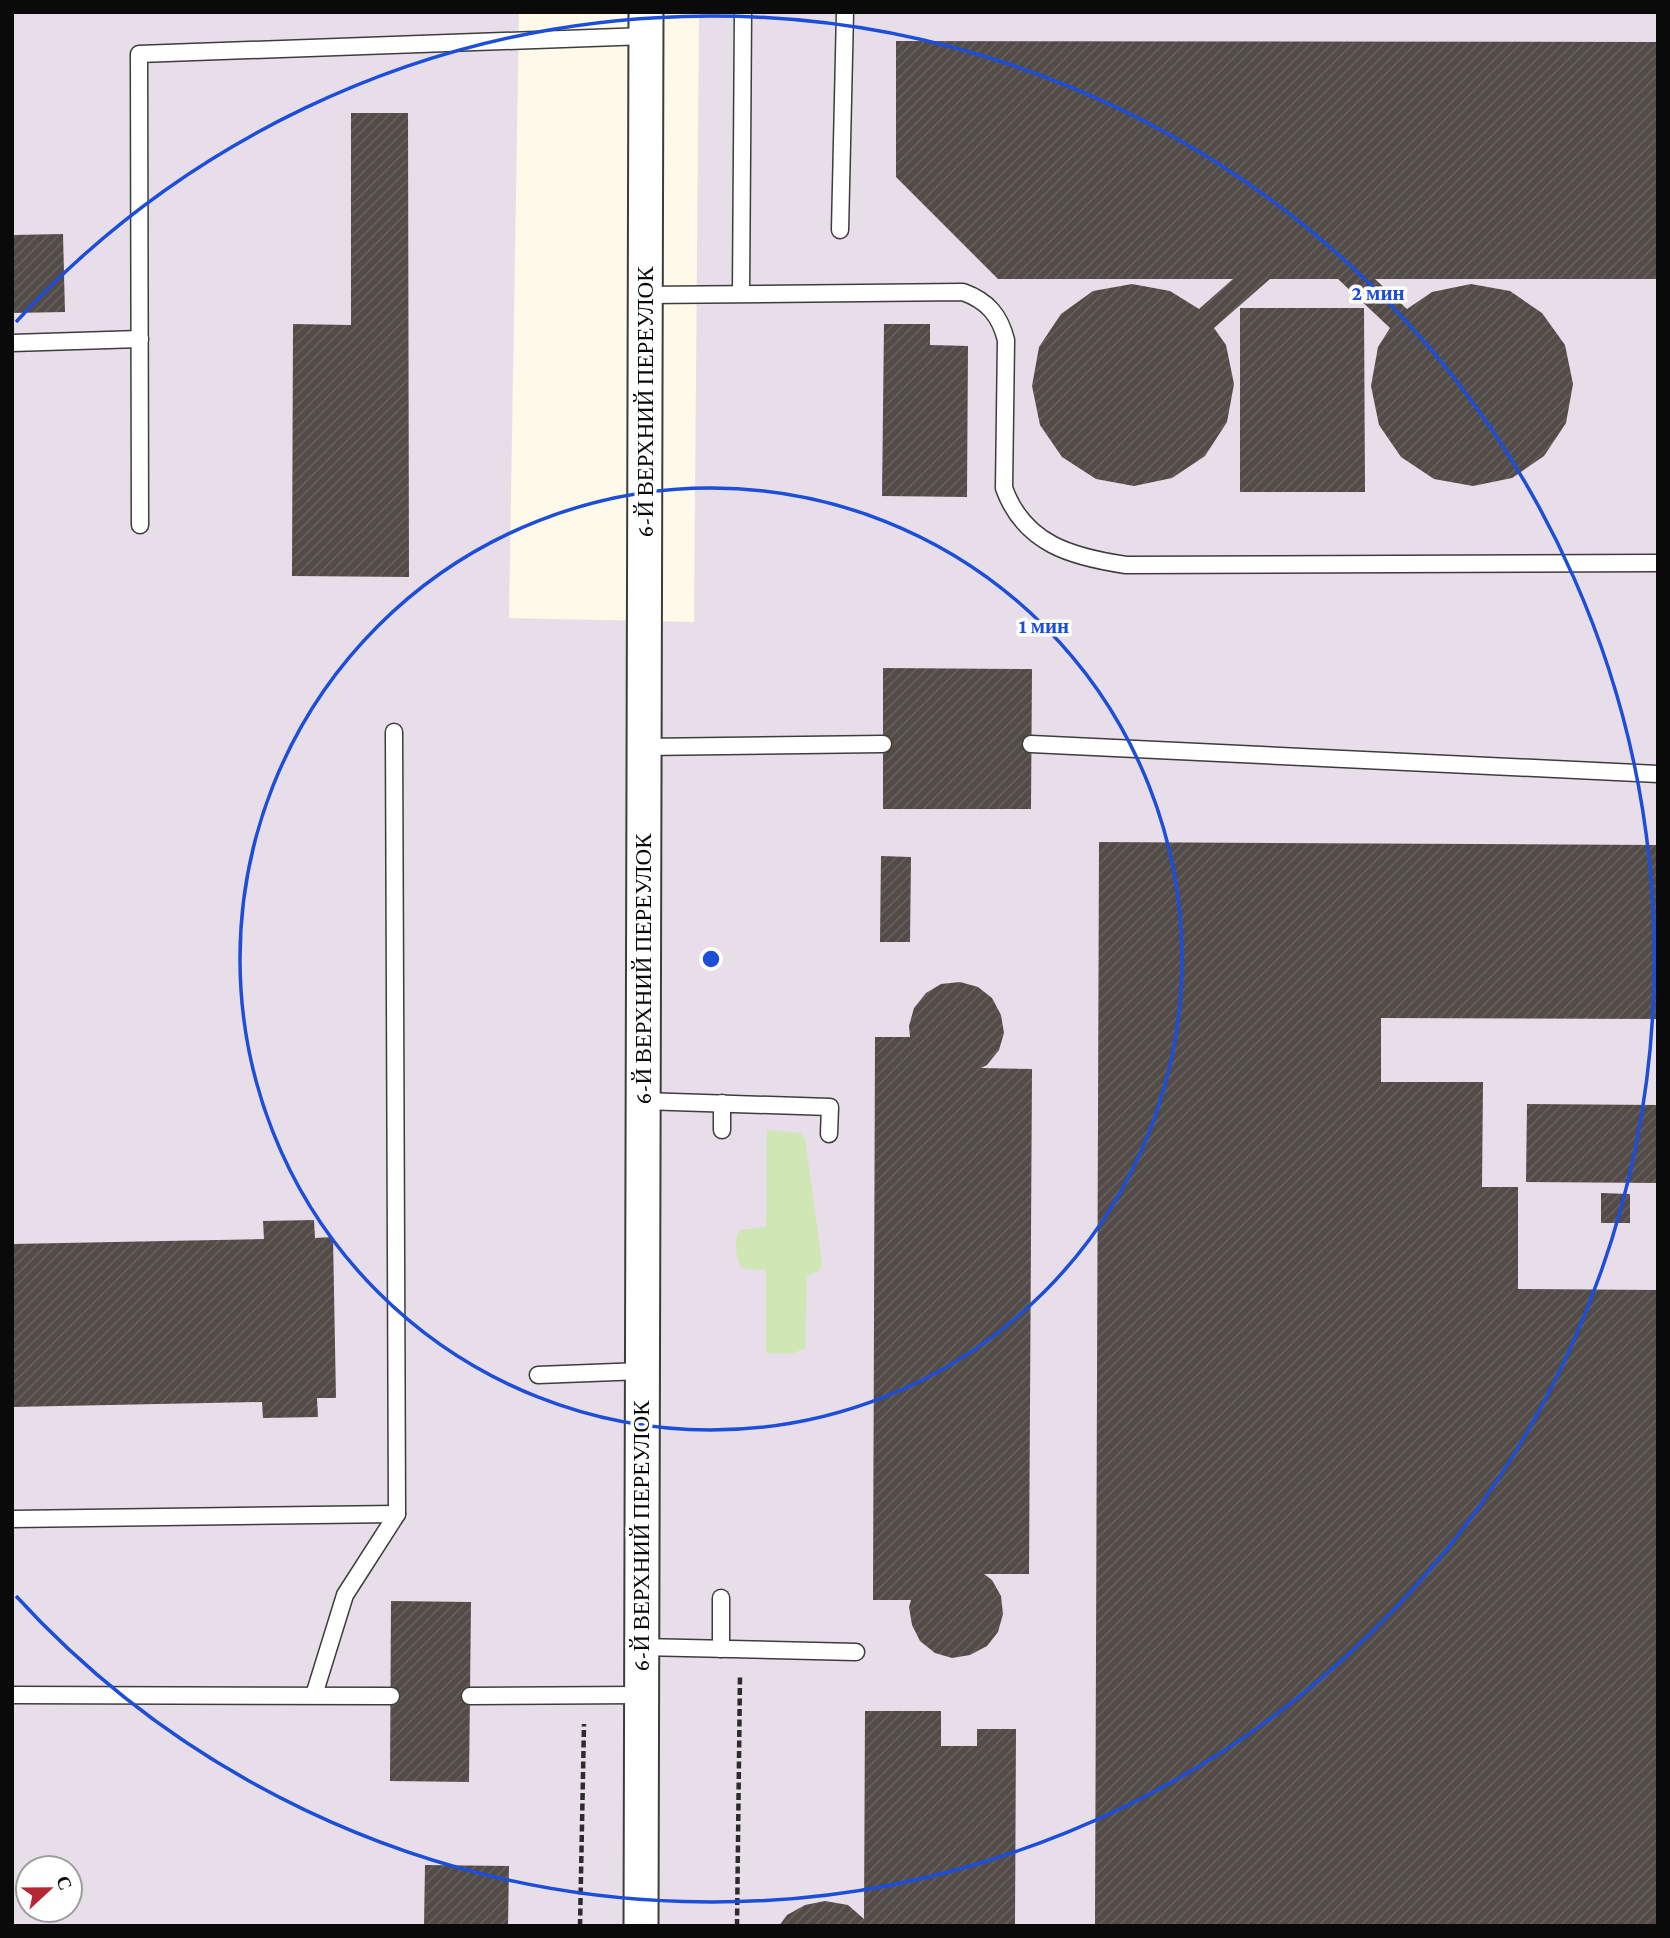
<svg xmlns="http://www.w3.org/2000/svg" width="1670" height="1938" viewBox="0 0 1670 1938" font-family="'Crimson Pro',serif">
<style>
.industrial{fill:#e8dee9;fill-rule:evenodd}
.green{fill:#d0e6b4}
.building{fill:url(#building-hatch)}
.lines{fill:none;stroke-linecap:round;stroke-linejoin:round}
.lane-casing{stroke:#3d3d3d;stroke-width:19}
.street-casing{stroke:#3d3d3d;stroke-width:37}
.path{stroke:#2c2c2c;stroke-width:4.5;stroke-dasharray:7 3.5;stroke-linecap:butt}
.lane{stroke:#fff;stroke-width:16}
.street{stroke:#fff;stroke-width:33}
.ring{fill:none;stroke:#1d4ed8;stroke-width:3.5}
.labels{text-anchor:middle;stroke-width:7;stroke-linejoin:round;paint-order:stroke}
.street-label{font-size:23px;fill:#0a0a0a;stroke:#fff}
.centre{fill:#1d4ed8;stroke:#fff;stroke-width:3.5}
.ring-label{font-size:21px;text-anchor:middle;font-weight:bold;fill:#1d4ed8;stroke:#fff;stroke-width:7;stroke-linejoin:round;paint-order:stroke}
</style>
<defs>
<pattern id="building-hatch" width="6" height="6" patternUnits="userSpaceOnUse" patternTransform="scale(1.75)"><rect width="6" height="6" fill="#524b47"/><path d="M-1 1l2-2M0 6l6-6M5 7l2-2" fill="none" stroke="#66605d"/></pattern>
</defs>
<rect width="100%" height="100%" fill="#fef9e8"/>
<!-- industrial -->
<path class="industrial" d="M12 12H519L509 618 694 622 699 12H1658V1926H12ZM28 1868H70V1910H28Z"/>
<!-- green -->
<path class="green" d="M767 1130 800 1133 805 1138 822 1264 819 1271 807 1276 805 1348 792 1354 766 1353V1270L746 1269 741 1267C735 1256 734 1241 739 1230L766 1227Z"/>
<!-- building -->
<g class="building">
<path d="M896 41 1658 42V279H1375L1407 309 1432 292 1471 284 1510 291 1542 313 1565 345 1573 384 1566 423 1544 456 1512 478 1473 486 1434 479 1401 457 1379 425 1371 386 1378 347 1390 328 1338 279H1270L1214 328 1226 345 1234 384 1227 422 1205 456 1172 478 1134 486 1096 479 1062 457 1040 425 1032 386 1039 347 1061 314 1093 291 1132 284 1170 291 1199 309 1233 279H998L896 177Z"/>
<path d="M351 113H408L409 577 292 576 293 324 351 325Z"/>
<path d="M63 234 65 312 12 313V235Z"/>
<path d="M1240 308H1364L1365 492H1240Z"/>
<path d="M884 324H930V345L968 346 967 497 882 496Z"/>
<path d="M883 668 1032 669 1031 809H883Z"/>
<path d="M1099 842 1658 845V1019L1381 1018V1082H1483L1482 1187H1518V1289L1658 1290V1926H1095Z"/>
<path d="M881 856 911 857 910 942H880Z"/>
<path d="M960 982 978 987 992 998 1001 1015 1004 1033 999 1050 987 1065 981 1068 1032 1069 1029 1574H984L992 1580 1001 1596 1003 1614 998 1632 987 1646 970 1655 952 1658 935 1653 920 1641 912 1625 909 1607 911 1600H873L875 1037H910L909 1026 914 1008 926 993 941 984Z"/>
<path d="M1527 1104 1658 1105V1183L1526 1182Z"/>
<path d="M1601 1193 1630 1194V1223H1601Z"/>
<path d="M314 1220 315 1238 333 1237 336 1398H317L318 1417 263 1418 262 1402 12 1407V1244L264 1239 263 1221Z"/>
<path d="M391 1601 471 1602 469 1782 390 1781Z"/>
<path d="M865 1711H941V1746H977V1729H1016L1015 1926H779L787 1915 805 1905 825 1901 848 1905 864 1919Z"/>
<path d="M425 1865 509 1866 508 1926H424Z"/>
</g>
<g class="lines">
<!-- lane casing -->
<g class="lane-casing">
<g id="lane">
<path d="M840 230 845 12"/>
<path d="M741 293 743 12"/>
<path d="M645 295 963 292C988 301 1000 316 1006 340L1004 488C1024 544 1072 557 1126 565L1658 563"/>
<path d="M12 343 140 339"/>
<path d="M140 525 139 54 646 36"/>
<path d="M1031 744 1658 774"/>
<path d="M644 747 883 744"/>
<path d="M643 1101 830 1107 829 1134"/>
<path d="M722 1103V1130"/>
<path d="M538 1375 642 1371"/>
<path d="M12 1519 397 1514"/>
<path d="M641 1647 856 1652"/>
<path d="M721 1649V1598"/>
<path d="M12 1695 391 1696"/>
<path d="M314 1695 345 1595 397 1514 394 732"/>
<path d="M470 1696 641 1695"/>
</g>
</g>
<!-- street casing -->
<g class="street-casing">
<path id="street" d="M641 1926 646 12"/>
</g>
<!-- path -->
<g class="path">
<path d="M580 1926 584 1724"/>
<path d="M737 1926 740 1675"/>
</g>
<!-- lane -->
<use href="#lane" class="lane"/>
<!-- street -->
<use href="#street" class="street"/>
</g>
<!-- distance rings -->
<g class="ring">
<circle cx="711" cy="959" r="471"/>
<path d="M16 322A943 943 0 1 1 16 1596"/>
</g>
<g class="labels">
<!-- street labels -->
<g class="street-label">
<text transform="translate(645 402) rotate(-90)" y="8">6-Й ВЕРХНИЙ ПЕРЕУЛОК</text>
<text transform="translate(643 969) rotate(-90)" y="8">6-Й ВЕРХНИЙ ПЕРЕУЛОК</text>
<text transform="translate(641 1536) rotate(-90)" y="8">6-Й ВЕРХНИЙ ПЕРЕУЛОК</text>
</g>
</g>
<circle cx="711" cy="959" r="10" class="centre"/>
<g class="ring-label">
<text x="1378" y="300">2 мин</text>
<text x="1044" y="633">1 мин</text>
</g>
<!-- border -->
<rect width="1670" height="1938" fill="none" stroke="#0a0a0a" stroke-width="28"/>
<!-- north arrow -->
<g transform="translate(49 1889) rotate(68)"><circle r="33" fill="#ffffff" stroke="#9d9d9d" stroke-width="2"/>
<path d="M0-5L12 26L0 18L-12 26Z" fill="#b42834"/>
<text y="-10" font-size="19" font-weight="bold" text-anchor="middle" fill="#0a0a0a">С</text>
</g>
</svg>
